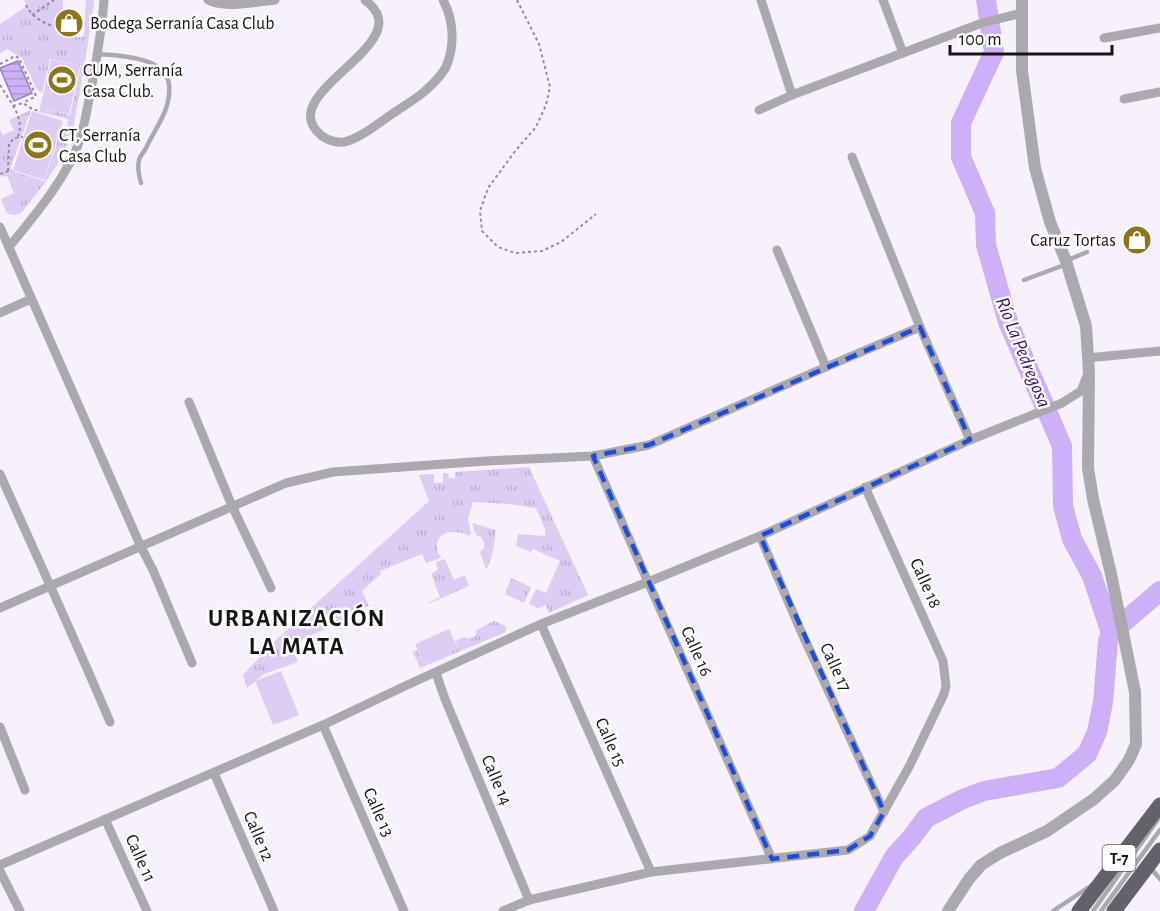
<svg xmlns="http://www.w3.org/2000/svg" width="1160" height="911" viewBox="0 0 1160 911" font-family="'Alegreya Sans',sans-serif">
<style>
.grass{fill:url(#grass-tufts)}
.garden{fill:#ddcdf5}
.water{fill:url(#water-rules);stroke:#9781b6;stroke-width:1.5}
.lines{fill:none;stroke-linecap:round;stroke-linejoin:round}
.river{stroke:#ceb0f9;stroke-width:20}
.path{stroke:#918d95;stroke-width:2;stroke-dasharray:3 3;stroke-linecap:butt}
.service{stroke:#aba9ae;stroke-width:4.5}
.minor{stroke:#aba9ae;stroke-width:9}
.tertiary{stroke:#aba9ae;stroke-width:12}
.trunk{stroke:#64616a;stroke-width:15}
.marked{fill:none;stroke:#1d4ed8;stroke-width:4.5;stroke-dasharray:12 8;stroke-linejoin:round}
.labels{text-anchor:middle;stroke-width:5;stroke-linejoin:round;paint-order:stroke}
.shield{fill:#fff;stroke:#5c5a5d;stroke-width:1.5}
.shield-label{font-size:16px;font-weight:bold;fill:#161418}
.poi-label{font-size:18px;fill:#161418;stroke:#fff;text-anchor:start}
.street-label{font-size:18px;fill:#161418;stroke:#fff}
.water-label{font-size:20px;font-style:italic;fill:#3d1064;stroke:#fff}
.district-label{font-size:24px;font-weight:bold;letter-spacing:1.5px;fill:#161418;stroke:#fff}
</style>
<defs>
<pattern id="grass-tufts" width="24" height="20" patternUnits="userSpaceOnUse" patternTransform="scale(1.5)"><rect width="24" height="20" fill="#ddcdf5"/><path d="M3 7l-1-3M5 7V3M7 7l1-3M15 17l-1-3M17 17v-4M19 17l1-3" fill="none" stroke="#bdafd1"/></pattern>
<pattern id="water-rules" width="6" height="5" patternUnits="userSpaceOnUse" patternTransform="scale(1.5)"><rect width="6" height="5" fill="#ceb0f9"/><path d="M0 2.5h6" fill="none" stroke="#b096d5"/></pattern>
</defs>
<rect width="100%" height="100%" fill="#f6f1fd"/>
<!-- grass -->
<g class="grass">
<path d="M24 0H63L61 36 82 37 84 36 86 0H94V2C89 36 84 69 78 102 75 116 74 130 68 143 57 169 39 191 22 212 17 216 11 216 6 212L1 199 14 193 7 176 2 177 0 171V129L3 135 14 130 9 120 31 110 10 170 44 181 62 128 67 129 68 119 39 112 40 108 70 115 81 66 50 59 42 93 40 92 36 88 22 58 7 49 0 54V24L27 6Z"/>
<path d="M529 467 588 595 549 613 546 605 537 609 536 607 529 604 536 589 546 593 560 561 533 549 531 552 516 546 518 534 545 536V529L536 508 509 504 473 502 468 519 471 533 469 536C457 529 435 530 437 548 437 552 440 555 441 558L426 563 422 554 380 571 381 574 362 591 369 606 352 612 354 619 351 620 350 618 291 644 298 662 264 674 247 688 243 675 278 638 429 501 419 475 434 474V483H443V473H448L449 478H455V472Z"/>
<path d="M472 523 496 530C494 545 493 557 486 570L480 552 484 548V542L481 537 476 535Z"/>
<path d="M445 559 454 580 465 575 469 586 428 604V603L440 597 431 574 438 570 436 562Z"/>
<path d="M511 578 531 587 524 603 505 594Z"/>
<path d="M494 621 506 626V632L420 668 413 652 417 650 424 664 458 648 455 641 464 637C469 639 472 639 476 635V630Z"/>
</g>
<!-- garden -->
<g class="garden">
<path d="M51 60 80 66 69 114 40 108Z"/>
<path d="M32 111 63 121 44 180 13 170Z"/>
<path d="M449 629 458 649 424 664 415 644Z"/>
<path d="M281 671 299 715 273 725 255 681Z"/>
</g>
<!-- water -->
<path class="water" d="M18 61 32 93 14 101 0 68Z"/>
<g class="lines">
<!-- river -->
<g class="river">
<path d="M986 0 994 52 961 123V157L985 213 986 245 1008 322 1062 446 1063 506 1072 539 1092 576 1111 633"/>
<path d="M864 911 894 857 912 837 926 818 963 799 984 791 1058 778 1087 754 1097 732 1103 702 1108 641 1111 633 1160 591"/>
</g>
<!-- path -->
<g class="path">
<path d="M517 0 539 44 550 87 546 105 536 127 516 150 488 188 480 211 482 231 498 247 515 253 542 251 561 242 596 214"/>
<path d="M26 5C32 18 48 27 63 27"/>
<path d="M32 15 54 0"/>
<path d="M0 64 15 56 19 58 36 96 23 103"/>
<path d="M0 85C10 102 25 117 18 137"/>
<path d="M13 106 23 103 32 109 39 111"/>
<path d="M8 171 9 144 14 138 23 137"/>
<path d="M0 174 12 170"/>
</g>
<!-- service -->
<g class="service">
<path d="M97 54C119 56 165 56 169 84 172 108 156 127 146 148 144 152 140 156 139 160 137 168 139 176 141 183"/>
<path d="M1068 260 1087 252"/>
<path d="M1024 280 1067 264"/>
<path d="M1150 867 1160 879"/>
<path d="M1053 911 1092 885"/>
<path d="M1093 911 1159 818"/>
<path d="M1101 911 1160 830"/>
</g>
<!-- minor -->
<g class="minor">
<path d="M208 0C223 9 257 2 275 0"/>
<path d="M365 0C425 44 268 93 322 136 328 140 336 143 344 142 360 139 381 121 395 112 405 105 416 99 425 91 433 84 441 76 446 67 455 46 454 20 443 0"/>
<path d="M761 0 792 95"/>
<path d="M883 0 903 53"/>
<path d="M1104 38 1160 28"/>
<path d="M1124 99 1160 92"/>
<path d="M759 110 792 95 982 23 1022 13"/>
<path d="M852 157 920 327 970 440"/>
<path d="M0 227 141 547 153 570 192 663"/>
<path d="M9 247C34 216 66 179 80 140 85 124 87 107 91 91 96 61 102 31 104 0"/>
<path d="M777 250 826 367"/>
<path d="M0 313 31 299"/>
<path d="M1087 358 1160 351"/>
<path d="M189 402 232 506 271 588"/>
<path d="M593 456 648 582 772 859"/>
<path d="M0 474C37 557 75 639 110 722"/>
<path d="M760 536 800 629 884 812"/>
<path d="M0 608 286 483 333 472 486 461 593 456 649 445 826 367 920 327"/>
<path d="M541 624 651 872"/>
<path d="M436 673 445 699 529 900"/>
<path d="M323 725 404 911"/>
<path d="M0 727 25 790"/>
<path d="M214 773 274 911"/>
<path d="M105 819 147 911"/>
<path d="M0 865 323 725 405 686 541 624 648 582 760 536 970 440 1062 403 1081 391 1087 376"/>
<path d="M0 871 20 911"/>
<path d="M503 911 529 900 651 872 848 850 870 836 910 765 944 694 946 686 943 661 865 487"/>
</g>
<!-- tertiary -->
<path class="tertiary" d="M948 911 969 879 981 865 1000 853 1047 831 1094 799 1115 780 1129 760 1136 744 1135 692 1111 574 1093 499 1088 468 1089 373 1086 326 1066 261 1050 222 1035 168 1022 71V0"/>
<!-- trunk -->
<g class="trunk">
<path d="M1079 911 1160 805"/>
<path d="M1114 911 1160 850"/>
</g>
</g>
<!-- marked area -->
<path class="marked" d="M920 327 970 440 760 536 884 812 870 836 848 850 772 859 593 456 649 445Z"/>
<!-- icons -->
<defs>
<g id="shop-disc" transform="scale(1.5)"><circle r="9.5" fill="#8e751a" stroke="#fff"/><path d="M-5-2.5h2.3a2.7 3.5 0 0 1 5.4 0H5L5.5 6h-11ZM-1.5-2.5h3a1.5 2.3 0 0 0-3 0Z" fill="#fff"/></g>
<g id="stadium-disc" transform="scale(1.5)"><circle r="9.5" fill="#8e751a" stroke="#fff"/><path d="M0-5a6.5 5 0 1 0 0 10a6.5 5 0 1 0 0-10ZM-3.5-1.8h7v3.6h-7Z" fill="#fff"/></g>
</defs>
<g fill-rule="evenodd">
<use href="#shop-disc" x="69" y="23"/>
<use href="#stadium-disc" x="62" y="80"/>
<use href="#stadium-disc" x="38" y="145"/>
<use href="#shop-disc" x="1137" y="240"/>
</g>
<g class="labels">
<!-- shield labels -->
<rect class="shield" x="1102.5" y="845" width="33" height="26" rx="4.5"/>
<g class="shield-label">
<text x="1119" y="864">T-7</text>
</g>
<!-- poi labels -->
<g class="poi-label">
<text x="90" y="29">Bodega Serranía Casa Club</text>
<text x="83" y="76">CUM, Serranía<tspan x="83" dy="21">Casa Club.</tspan></text>
<text x="59" y="141">CT, Serranía<tspan x="59" dy="21">Casa Club</tspan></text>
<text x="1116" y="246" text-anchor="end">Caruz Tortas</text>
</g>
<!-- street labels -->
<g class="street-label">
<text transform="translate(926 583) rotate(66)" y="6">Calle 18</text>
<text transform="translate(697 651) rotate(66)" y="6">Calle 16</text>
<text transform="translate(836 667) rotate(65)" y="6">Calle 17</text>
<text transform="translate(611 742) rotate(66)" y="6">Calle 15</text>
<text transform="translate(497 780) rotate(67)" y="6">Calle 14</text>
<text transform="translate(379 812) rotate(66)" y="6">Calle 13</text>
<text transform="translate(259 836) rotate(67)" y="6">Calle 12</text>
<text transform="translate(141 858) rotate(66)" y="6">Calle 11</text>
</g>
<!-- water labels -->
<g class="water-label">
<text transform="translate(1024 352) rotate(68)" y="7">Río La Pedregosa</text>
</g>
<!-- district labels -->
<g class="district-label">
<text x="297" y="626">URBANIZACIÓN<tspan x="297" dy="28">LA MATA</tspan></text>
</g>
</g>
<!-- scale -->
<path d="M950 45v9h162v-9" fill="none" stroke="#161418" stroke-width="3"/>
<text x="959" y="45" font-size="18" fill="#161418" stroke="#ffffff" stroke-width="4.5" paint-order="stroke">100 m</text>
</svg>
